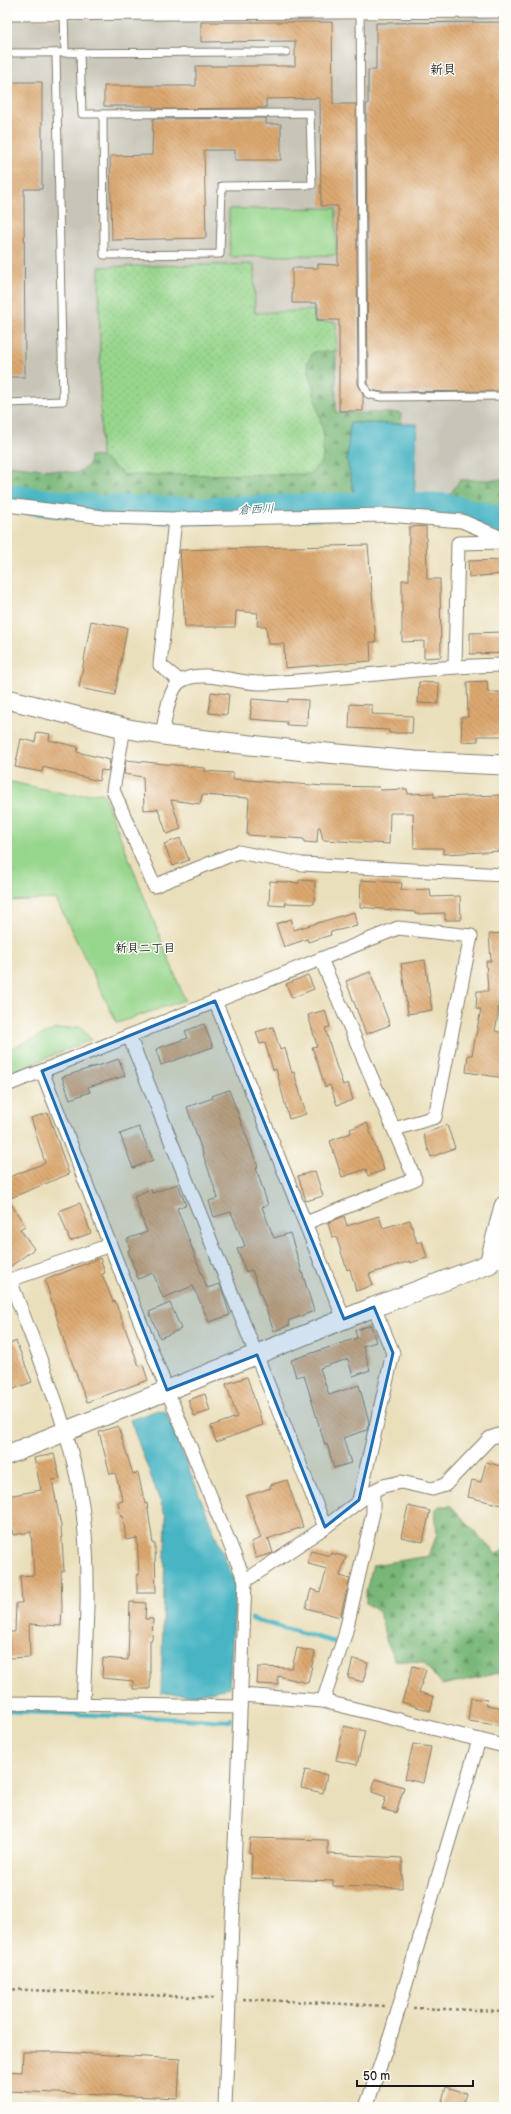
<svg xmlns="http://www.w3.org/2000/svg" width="511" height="2114" viewBox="0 0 511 2114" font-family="'Balsamiq Sans','Klee One',sans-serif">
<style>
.industrial{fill:#c8c4b8}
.grass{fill:#97d68d;stroke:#5a7954}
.forest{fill:url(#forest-firs);stroke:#4a6a4a}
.park{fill:url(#park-dots);stroke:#5a7954}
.water{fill:#48b5c4;stroke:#326870}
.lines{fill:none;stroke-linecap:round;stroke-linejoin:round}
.stream{stroke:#48b5c4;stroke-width:4.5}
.river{stroke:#48b5c4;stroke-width:28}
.building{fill:url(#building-back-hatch)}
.lane-casing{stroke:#837e6c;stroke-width:9}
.street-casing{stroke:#837e6c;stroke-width:15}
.secondary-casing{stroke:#837e6c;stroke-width:21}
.path{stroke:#837e6c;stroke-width:2.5;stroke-dasharray:3 3;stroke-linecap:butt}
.lane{stroke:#fff;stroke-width:7}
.street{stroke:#fff;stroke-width:13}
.secondary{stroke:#fff;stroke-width:19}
.marked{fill:#1f6fb2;fill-opacity:0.2;stroke:#1f6fb2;stroke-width:3;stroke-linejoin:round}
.labels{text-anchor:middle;stroke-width:3;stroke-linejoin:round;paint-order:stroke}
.water-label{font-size:12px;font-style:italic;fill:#306168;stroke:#fdfcf7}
.neighbourhood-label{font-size:12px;font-weight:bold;fill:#1c1c1c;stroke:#fdfcf7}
.quarter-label{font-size:13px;font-weight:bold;fill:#1c1c1c;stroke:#fdfcf7}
</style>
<defs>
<pattern id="forest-firs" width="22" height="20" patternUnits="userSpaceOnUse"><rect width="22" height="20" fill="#79b778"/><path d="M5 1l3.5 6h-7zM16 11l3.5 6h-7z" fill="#629462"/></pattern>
<pattern id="park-dots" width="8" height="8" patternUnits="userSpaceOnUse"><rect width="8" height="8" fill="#97d68d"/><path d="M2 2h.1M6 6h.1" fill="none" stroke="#82b779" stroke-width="1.8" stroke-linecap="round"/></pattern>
<pattern id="building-back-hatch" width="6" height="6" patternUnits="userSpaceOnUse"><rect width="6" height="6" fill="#dba76f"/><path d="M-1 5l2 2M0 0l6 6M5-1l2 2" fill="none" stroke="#bb8f60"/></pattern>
</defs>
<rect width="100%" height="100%" fill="#fdfcf7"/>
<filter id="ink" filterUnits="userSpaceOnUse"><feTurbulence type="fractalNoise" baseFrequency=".025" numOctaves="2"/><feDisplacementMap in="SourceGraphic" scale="8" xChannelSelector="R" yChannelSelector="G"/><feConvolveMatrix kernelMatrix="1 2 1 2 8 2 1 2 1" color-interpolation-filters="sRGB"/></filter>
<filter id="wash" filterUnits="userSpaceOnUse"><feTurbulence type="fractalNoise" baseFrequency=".012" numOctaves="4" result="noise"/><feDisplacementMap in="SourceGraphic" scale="16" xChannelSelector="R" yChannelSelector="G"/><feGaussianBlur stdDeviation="0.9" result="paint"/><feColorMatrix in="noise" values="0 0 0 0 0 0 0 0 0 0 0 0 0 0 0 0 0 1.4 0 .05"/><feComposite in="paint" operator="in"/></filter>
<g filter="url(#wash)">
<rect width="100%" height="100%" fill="#eadfbb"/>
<!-- industrial -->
<path class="industrial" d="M504 16V517L444 503 95 504 7 493V19Z"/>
<!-- grass -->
<g class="grass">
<path d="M336 208V255L230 257 229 209Z"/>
<path d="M7 781 71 795 103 793 185 1000 117 1023 56 899 7 901Z"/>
<path d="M81 1027 91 1040 7 1074V1050L56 1029Z"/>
</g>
<!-- forest -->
<g class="forest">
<path d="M336 351V413H401V424L350 423 347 460 356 503 95 504 7 493V465L77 473 89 465 90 456 101 457 125 475 324 436 307 363 313 352Z"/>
<path d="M460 480H504V517L444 503Z"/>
<path d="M439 1506H451L497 1555 504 1548V1672L442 1685 423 1662 395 1660 387 1643 379 1612 366 1603V1591L373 1565 429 1556 437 1534 435 1510Z"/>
</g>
<!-- park -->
<path class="park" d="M254 264 255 313 315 310V322H336V351L313 352 307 363 324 436 322 462 309 474 125 475 101 457 99 267Z"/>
<!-- water -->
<g class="water">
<path d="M350 423 417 424 414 502 356 503 347 460Z"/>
<path d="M158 1410 166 1412 236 1586 229 1688 193 1695 161 1693 166 1517 130 1420Z"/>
</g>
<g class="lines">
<!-- stream -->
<g class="stream">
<path d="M252 1619 334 1642"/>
<path d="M7 1711 230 1721 231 1719"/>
</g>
<!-- river -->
<path class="river" d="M7 498 100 509 206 511 383 505 446 507 504 521"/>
</g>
<g id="blocks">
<!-- building -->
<g class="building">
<path d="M201 22H332L333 104H356L358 384 363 394V411H339V320H317V303H292V268H318V264L338 265V206H321L320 98 266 99V108L153 109V106H104V86H196V66H295V41L201 42Z"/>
<path d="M504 22V391L381 392 371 390 368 383 366 104H368V70H376V23Z"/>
<path d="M7 82H42V189H24L25 377H7Z"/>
<path d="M266 118V124H281V160H235V150H204L206 238 112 240 110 156 152 155 153 119Z"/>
<path d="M426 526 427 579H440L441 657 424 658V641L402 642V580H409V527Z"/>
<path d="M368 545 376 642H370L371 661 285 668 284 644H268L266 626H257L258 613 236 611 235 627H185L180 550Z"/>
<path d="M504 560V574L469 577 468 561Z"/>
<path d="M91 621 127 628 115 695 79 688Z"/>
<path d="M504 632V653L470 654V633Z"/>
<path d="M487 681 488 692H504V736H478V741L462 742 461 717H468L467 682Z"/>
<path d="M419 682 439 683 438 704 418 703Z"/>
<path d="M211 692 229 694 227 715 209 713Z"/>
<path d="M252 699 288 702V699L308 700 307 726 287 725V722L250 719Z"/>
<path d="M350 704 372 705V714L413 716 412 733H389V730L349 728Z"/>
<path d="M37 732 50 734 49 740 78 747 77 752 110 760 108 771 101 770 99 781 43 767 42 772 15 767 21 739 35 742Z"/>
<path d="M126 760 205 768V771L233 773V779L324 786 379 787 380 790 407 789 408 794 434 793V797L504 795V851L443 854V848H414L413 813H390L389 844 323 840 320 827H318L317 843 304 842V839L247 835 249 798 202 795 200 804 171 800 181 829 167 834 158 809 144 810 143 777 124 774Z"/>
<path d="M180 838 189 860 173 866 164 844Z"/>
<path d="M299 880 315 881 314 904 285 903 286 906 269 905 270 881 299 883Z"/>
<path d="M361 880 402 883 401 890 430 889 431 897 460 896 461 920H445V913L415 914V912L360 907Z"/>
<path d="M354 912 357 926 330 932 331 935 308 942 307 939 284 947 276 924 291 919 294 930Z"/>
<path d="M504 933V978H500L498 1016 495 1031 504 1033V1078L466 1072 468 1055H472L481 1009H476L477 991H488L486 961H491L489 934Z"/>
<path d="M425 960 432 1010 408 1014 401 964Z"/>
<path d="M370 972 390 1025 366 1034 346 981Z"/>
<path d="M308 975 314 989 292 998 286 984Z"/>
<path d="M325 1010 330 1027 325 1028 336 1065 343 1085 348 1083 353 1100 337 1105 330 1085 325 1087 318 1064 312 1047 317 1046 308 1015Z"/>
<path d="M204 1024 213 1047 161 1065 156 1049 188 1038 185 1031Z"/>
<path d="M273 1027 280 1050 285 1048 292 1073 294 1072 306 1114 289 1119 276 1069 273 1070 265 1043 260 1044 256 1032Z"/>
<path d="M119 1059 125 1076 88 1087 90 1092 70 1099 62 1077Z"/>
<path d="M229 1090 258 1167 256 1168 268 1205 262 1207 274 1238 290 1233 314 1311 288 1321 290 1325 274 1331 252 1270 246 1272 237 1249 245 1246 231 1212 214 1217 209 1201 218 1198 187 1107 213 1098 212 1096Z"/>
<path d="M48 1113 69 1174 8 1199 25 1226 20 1229 34 1249 7 1269V1178L45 1163 31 1118Z"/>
<path d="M367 1123 384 1170 368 1176 366 1169 342 1177 330 1141 351 1133 350 1129Z"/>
<path d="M447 1125 455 1148 431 1157 423 1134Z"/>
<path d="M139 1127 153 1160 133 1168 120 1134Z"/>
<path d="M315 1171 323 1196 306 1201 298 1176Z"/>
<path d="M178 1184 186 1205 177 1208 207 1288 220 1284 230 1315 209 1322 193 1286 163 1298 153 1273 138 1279 128 1251 130 1249 127 1239 147 1232 134 1196 151 1189 152 1193Z"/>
<path d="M80 1203 91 1233 70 1241 59 1211Z"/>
<path d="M344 1216 347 1226 379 1216 383 1228 410 1220 417 1243 422 1241 427 1258 410 1263V1261L369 1274 373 1285 356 1291 350 1269 347 1270 336 1236 332 1237 328 1223Z"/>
<path d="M100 1258 105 1273 102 1274 113 1302 115 1301 139 1366 143 1365 148 1380 87 1402 65 1344 45 1280Z"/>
<path d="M170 1303 181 1329 160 1338 149 1312Z"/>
<path d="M371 1325 376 1342 363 1346 370 1370 353 1376 348 1359 320 1368 329 1395 359 1385 369 1422 367 1430 343 1438 351 1463 334 1468 327 1444 325 1445 304 1375 296 1377 291 1360 357 1338 355 1330Z"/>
<path d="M16 1341 32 1382 14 1389 7 1370V1345Z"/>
<path d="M247 1377 263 1425 216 1442 211 1426 237 1417 226 1384Z"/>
<path d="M205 1394 210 1411 194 1416 188 1400Z"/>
<path d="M118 1426 133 1474 138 1473 145 1504 147 1503 153 1544H155L156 1593H137V1575H139L137 1538 126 1540 123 1516 121 1517 118 1502 123 1501 115 1473 110 1474 99 1432Z"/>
<path d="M54 1454 60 1479 52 1480 61 1526 64 1571H61L62 1607 61 1626 29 1624 30 1657 9 1658V1632H15L16 1603H22L20 1576 34 1575 31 1532 13 1535 9 1512H7V1496L41 1490 34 1458Z"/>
<path d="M486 1462 504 1467V1496L502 1505 468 1497 472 1480 481 1482Z"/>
<path d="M287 1480 303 1527 267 1539 269 1540 273 1553 256 1558 251 1542 261 1538 246 1496 271 1488 270 1485Z"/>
<path d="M408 1506 430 1511 423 1542 401 1537Z"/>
<path d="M311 1551 330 1556 331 1553 346 1557 340 1576 350 1579 340 1617 306 1608 311 1589 320 1592 327 1569 308 1564Z"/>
<path d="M130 1602 146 1603 145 1619H153L152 1640H150V1689H133V1681L102 1678 103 1658 128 1660Z"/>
<path d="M297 1648 315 1652 308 1683 278 1676V1685L257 1684 258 1667 292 1668Z"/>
<path d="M353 1659 368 1663 363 1682 348 1678Z"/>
<path d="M413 1666 426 1670 419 1692 434 1697 430 1711 402 1702Z"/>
<path d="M471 1698 487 1700 486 1705 504 1708V1726L468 1721Z"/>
<path d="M344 1726 365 1731 357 1765 336 1760Z"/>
<path d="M413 1744 431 1747 423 1783 405 1779Z"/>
<path d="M305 1770 327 1775 323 1793 301 1788Z"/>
<path d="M375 1779 404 1787 396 1813 382 1809 386 1797 372 1792Z"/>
<path d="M250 1838 328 1840V1854L402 1858V1888L333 1886V1881L251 1878 252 1853H249Z"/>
<path d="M23 2052H58L180 2059 178 2098 7 2091V2071L22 2072Z"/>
<path d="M446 2087 466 2093 462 2107H440Z"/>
</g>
</g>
</g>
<g filter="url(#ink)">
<use href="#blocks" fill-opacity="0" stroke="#837e6c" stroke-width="1"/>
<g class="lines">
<!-- lane casing -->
<g class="lane-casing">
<g id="lane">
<path d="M360 9 363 384 368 394 381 397 504 396"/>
<path d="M64 11 65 53"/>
<path d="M7 53 286 52"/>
<path d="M80 53 82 114 310 113 312 185 222 186 220 254 104 255 103 114"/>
<path d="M7 403 63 401 56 53"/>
</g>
</g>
<!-- street casing -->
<g class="street-casing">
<g id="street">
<path d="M7 505 103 517 175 519 387 515 462 521 504 539"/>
<path d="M175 519 160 665 180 681"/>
<path d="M455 665 458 543 504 542"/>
<path d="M124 728 113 790 154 886 238 852 302 864 504 875"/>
<path d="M162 735C165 721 168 689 181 681 202 668 238 684 261 683 343 680 423 666 504 665"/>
<path d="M215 1001 344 1319"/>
<path d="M129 1036 325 1527"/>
<path d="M42 1071 167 1390 245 1581 225 2107"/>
<path d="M7 1085 398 928 471 936 435 1117 395 1129"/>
<path d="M306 1223 415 1179 321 959"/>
<path d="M489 1264 504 1259"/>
<path d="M359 1500 393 1353 374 1307"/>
<path d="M245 1581 325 1527 373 1491 383 1486 401 1482 432 1489 445 1485 490 1438 504 1433"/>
<path d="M241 1695 323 1701 504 1746"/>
<path d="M323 1701 345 1635 373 1513V1491"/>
<path d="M7 1703 240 1707"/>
<path d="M83 1704C86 1638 91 1571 82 1505 71 1428 37 1353 10 1280L110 1245"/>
<path d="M366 2107 391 2034 479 1740"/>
</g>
</g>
<!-- secondary casing -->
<g class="secondary-casing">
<g id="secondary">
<path d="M7 11 504 8"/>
<path d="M7 699 124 728 162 735 305 751 415 761 504 765"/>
<path d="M7 1455 374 1307 489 1264 504 1206"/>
</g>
</g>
<!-- path -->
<g class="path">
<path d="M7 1989 216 1998"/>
<path d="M243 1999 386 2006"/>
<path d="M413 2008 504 2011"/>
</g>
<!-- lane -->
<use href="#lane" class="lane"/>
<!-- street -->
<use href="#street" class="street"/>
<!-- secondary -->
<use href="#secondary" class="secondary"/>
</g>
</g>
<!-- marked area -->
<path class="marked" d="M215 1001 344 1319 374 1307 393 1353 359 1500 325 1527 257 1355 167 1390 42 1071Z"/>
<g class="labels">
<!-- water labels -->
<g class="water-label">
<text transform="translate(256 509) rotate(-2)" y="4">倉西川</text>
</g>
<!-- neighbourhood labels -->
<g class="neighbourhood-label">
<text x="145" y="952">新貝二丁目</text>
</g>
<!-- quarter labels -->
<g class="quarter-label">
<text x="443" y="74">新貝</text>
</g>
</g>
<!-- margin -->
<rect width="511" height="2114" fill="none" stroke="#fdfcf7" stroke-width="24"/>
<!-- scale -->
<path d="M357 2080v6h116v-6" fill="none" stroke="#1c1c1c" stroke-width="2"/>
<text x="363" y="2080" font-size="12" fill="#1c1c1c" stroke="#fdfcf7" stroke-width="3" paint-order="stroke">50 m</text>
</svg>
